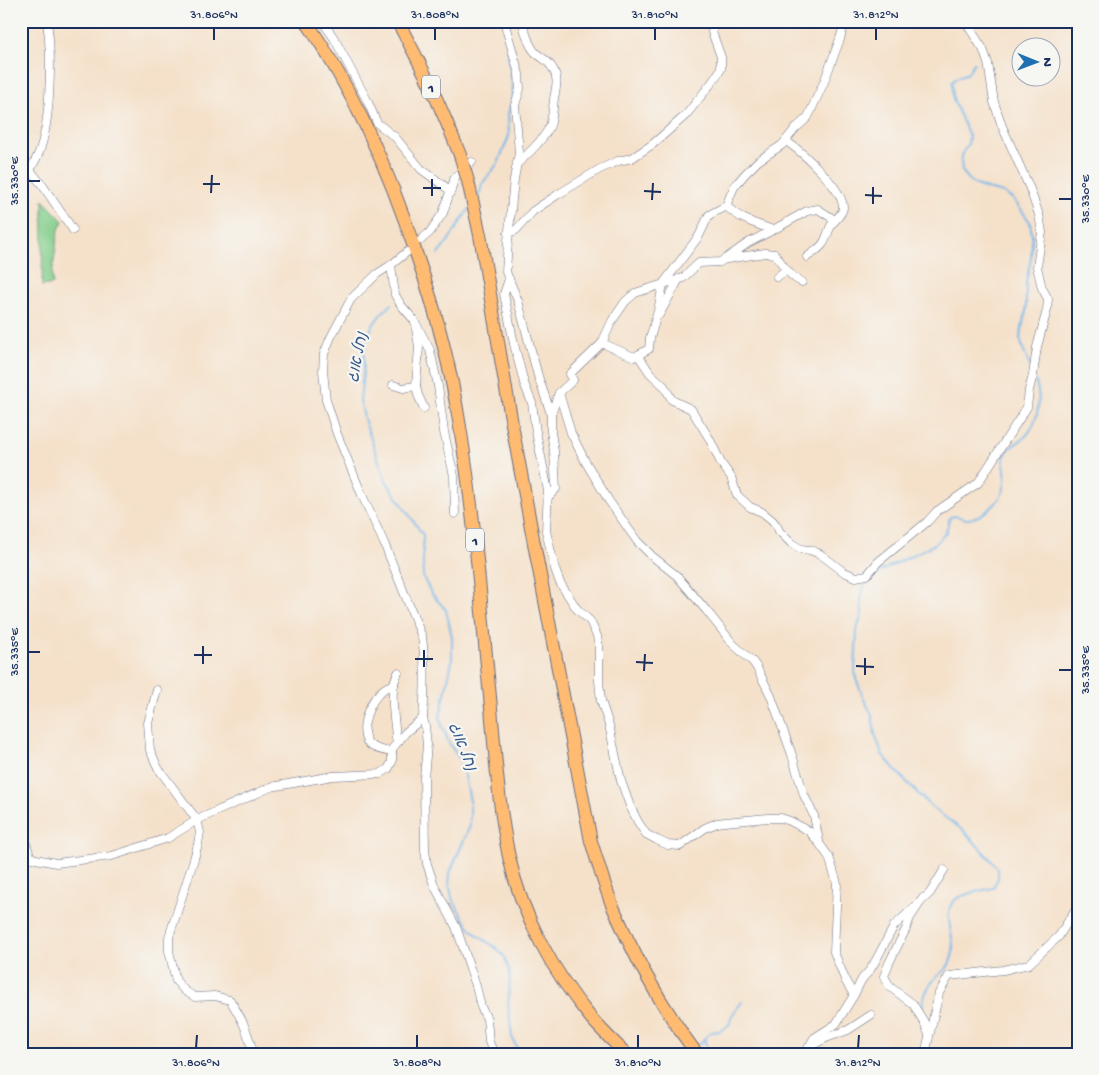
<svg xmlns="http://www.w3.org/2000/svg" width="1099" height="1075" viewBox="0 0 1099 1075" font-family="'Gochi Hand','Playpen Sans Hebrew',sans-serif">
<style>
.green{fill:#83cd8a;stroke:#4f7e74}
.lines{fill:none;stroke-linecap:round;stroke-linejoin:round}
.stream{stroke:#74b7e9;stroke-width:2}
.minor-casing{stroke:#676d84;stroke-width:9}
.trunk-casing{stroke:#676d84;stroke-width:14}
.minor{stroke:#fff;stroke-width:8}
.trunk{stroke:#ffbb71;stroke-width:12}
.trunk-bridge-casing{stroke:#676d84;stroke-width:14;stroke-linecap:butt}
.trunk-bridge{stroke:#ffbb71;stroke-width:12}
.ticks{fill:none;stroke:#1b2f5e;stroke-width:2}
.labels{text-anchor:middle;stroke-width:4.5;stroke-linejoin:round;paint-order:stroke}
.shield{fill:#f6f6f2;stroke:#5d6b8a;stroke-width:1}
.shield-label{font-size:14px;font-weight:bold;fill:#1b2f5e}
.water-label{font-size:16px;font-style:italic;fill:#365888;stroke:#f6f6f2}
.neatline{fill:none;stroke:#1b2f5e;stroke-width:2}
.ticks-label{font-size:12px;text-anchor:middle;fill:#1b2f5e}
</style>
<rect width="100%" height="100%" fill="#f6f6f2"/>
<filter id="ink" filterUnits="userSpaceOnUse"><feTurbulence type="fractalNoise" baseFrequency=".02" numOctaves="2"/><feDisplacementMap in="SourceGraphic" scale="10" xChannelSelector="R" yChannelSelector="G"/><feConvolveMatrix kernelMatrix="1 2 1 2 8 2 1 2 1" color-interpolation-filters="sRGB"/></filter>
<filter id="wash" filterUnits="userSpaceOnUse"><feTurbulence type="fractalNoise" baseFrequency=".0096" numOctaves="4" result="noise"/><feDisplacementMap in="SourceGraphic" scale="20" xChannelSelector="R" yChannelSelector="G"/><feGaussianBlur stdDeviation="1.12" result="paint"/><feColorMatrix in="noise" values="0 0 0 0 0 0 0 0 0 0 0 0 0 0 0 0 0 1.4 0 .05"/><feComposite in="paint" operator="in"/></filter>
<g filter="url(#wash)">
<rect width="100%" height="100%" fill="#f5e1ca"/>
<!-- green -->
<path class="green" d="M43 200 63 221 58 232 52 276 53 284 42 286Z"/>
<g class="lines">
<!-- stream -->
<g class="stream">
<path d="M974 63 968 73 956 78 952 82 953 99 969 136 968 145 964 150 961 160 962 171 972 183 983 188 1003 193 1013 199 1030 222 1032 236 1031 259 1026 282V313L1023 323 1020 338 1024 352 1031 368"/>
<path d="M477 197 480 193 482 184 498 163 509 136 508 114 513 94 507 43"/>
<path d="M438 254C451 240 458 224 469 209"/>
<path d="M392 304 381 314 373 325 368 335 365 345 364 355V365L360 400 365 422 386 481 423 535V577L431 593 446 610 452 637V661L440 717 442 726 450 745 462 762 470 801V826L454 863 450 873 449 885 451 892 452 898 465 921 470 928 477 935 495 947 504 956 509 970 510 977 508 1005 512 1037 519 1054"/>
<path d="M922 1012C922 1000 927 987 936 977 939 974 942 972 945 970 949 966 952 957 953 952 955 936 941 912 955 900 963 893 982 891 993 888L998 878V869L990 859 964 831 932 808 898 773 882 754 875 734 872 715 864 699 856 679 855 669 857 630 862 614 861 599 863 588 870 577 883 570 935 544 946 532 950 517C957 514 961 519 968 519 978 518 989 511 995 504 1005 493 1006 484 1005 469 1004 465 1003 461 1004 458 1008 445 1017 445 1025 437 1039 422 1042 398 1035 380"/>
<path d="M704 1038 707 1048 711 1054"/>
<path d="M699 1044 711 1032 720 1031 729 1025 732 1015 742 1002"/>
</g>
</g>
</g>
<g filter="url(#ink)">
<g class="lines">
<!-- minor casing -->
<g class="minor-casing">
<g id="minor">
<path d="M322 21 334 38 367 100 377 123 395 137 421 169 451 191"/>
<path d="M504 21 519 74 520 89 515 105 519 153 514 179 508 241 506 272 518 301 538 376 551 414V432L554 451 556 489 548 497"/>
<path d="M786 141C801 151 844 189 843 208 842 215 836 219 832 224 828 230 827 239 822 245 818 250 812 253 807 257"/>
<path d="M517 164C527 155 549 134 551 122 553 114 553 106 554 99 556 87 559 79 553 69 548 60 543 59 536 53 529 47 525 31 522 21"/>
<path d="M30 170 43 186 73 230"/>
<path d="M21 180C26 174 32 168 35 161 52 131 52 55 47 21"/>
<path d="M726 206C741 220 754 223 773 230L807 211 818 209 835 220"/>
<path d="M508 233 516 230 533 211 557 195 600 169 618 161 632 158 653 144 686 115 713 81 721 69V57L712 32 715 21"/>
<path d="M421 240 430 232 443 213 455 177 472 162"/>
<path d="M727 259 765 253 775 254C782 264 791 278 802 282"/>
<path d="M391 265 395 295 401 305 414 320 430 350 438 386 444 432 454 476 455 514"/>
<path d="M777 277 786 270"/>
<path d="M509 279 504 294 514 344 524 383 532 403 536 432 548 491 546 531 555 569 560 583 577 609 590 621 597 636 599 647V681L601 701 609 725 621 781 630 806 638 822 646 834 657 840 668 845 680 846 705 828 717 823 725 822 768 818H781L790 821 809 831 819 843 829 857 837 883 834 952 846 982 854 995 836 1024 814 1038 805 1054"/>
<path d="M659 315 679 279"/>
<path d="M416 329 419 347 416 386 418 395 424 408"/>
<path d="M602 343 612 321 625 302 635 293 683 278 699 263 720 262 725 259 748 243 773 230"/>
<path d="M638 355 650 373 664 386 672 400 691 409 709 438 721 463 731 477 737 495 750 507 762 512 772 520 777 526 779 531 791 543 801 549 810 550 820 554 844 572 856 577 867 575 878 562 927 522 937 511 978 483 1027 407 1029 390 1033 375 1037 347 1047 310 1048 299 1042 288 1037 267 1042 232 1039 215 1030 189 1002 126 994 102 988 63 983 49 965 21"/>
<path d="M393 385 403 388 416 386"/>
<path d="M559 393 571 433 585 461 609 501 637 541 652 556 677 576 706 610 733 644 753 662 757 668 771 696 792 755 804 795 814 816 819 841"/>
<path d="M551 414 559 393 573 380 570 374 602 343 634 357 649 349 650 338 658 311 663 284 699 236 709 215 726 206 734 187 745 174 758 161 782 145 795 129 808 117 824 82 840 39 845 21"/>
<path d="M398 673C388 689 395 720 396 738L399 741"/>
<path d="M157 690 148 723 150 750 158 768 197 820 200 832 198 844 194 859 169 937V951L176 981 185 991 195 997 215 996 230 1000C236 1010 242 1019 246 1030 249 1038 251 1046 254 1054"/>
<path d="M423 718 425 726 427 745 424 778 425 850 427 864 434 885 456 927 463 947 476 986 481 1007 487 1019 489 1042 494 1054"/>
<path d="M392 752C385 751 374 749 369 744 355 730 374 686 394 685"/>
<path d="M21 815 22 832 31 858 56 863 112 856 168 838 197 820 271 787 333 776 380 774 388 769 392 762V749L406 732 423 718C425 691 426 664 422 637L384 543 362 495 337 434 326 400 323 371 324 354 331 337 351 299 377 274 391 265 407 252"/>
<path d="M923 898 910 918 906 929 889 963 884 976 890 987 913 1004 924 1022 929 1035"/>
<path d="M854 995 862 979 870 970 876 960 894 926 930 893 944 870"/>
<path d="M809 1047 826 1038 848 1030 871 1015"/>
<path d="M926 1054V1050L939 993 949 976 1003 970 1029 964 1059 936 1078 905"/>
</g>
</g>
<!-- trunk casing -->
<g class="trunk-casing">
<g id="trunk">
<path d="M306 21C355 93 390 173 417 256 436 311 451 369 460 427 475 517 481 607 490 697 495 750 498 804 509 857 522 916 553 972 591 1018 602 1031 614 1042 626 1054"/>
<path d="M397 21C422 65 442 109 460 155"/>
<path d="M480 235 513 430 532 533 591 841C598 863 604 885 613 907 635 959 663 1009 697 1054"/>
</g>
</g>
<!-- minor -->
<use href="#minor" class="minor"/>
<!-- trunk -->
<use href="#trunk" class="trunk"/>
<!-- trunk-bridge casing -->
<g class="trunk-bridge-casing">
<path id="trunk-bridge" d="M460 155 468 181 480 235"/>
</g>
<!-- trunk-bridge -->
<use href="#trunk-bridge" class="trunk-bridge"/>
</g>
</g>
<!-- ticks -->
<path class="ticks" d="M214 40V28M435 40V28M655 40V28M876 40V28M28 181H40M203 184H220M423 188H441M644 191 661 192M211 193 212 175M865 195 882 196M432 196V179M1059 199H1072M652 200 653 183M873 204V187M28 652H40M194 655H212M415 659H433M636 662 653 663M203 664V646M856 666 874 667M424 667V650M1059 670H1072M644 671 645 654M865 675V658M196 1048 197 1035M417 1048V1035M638 1048V1035M858 1048 859 1035"/>
<g class="labels">
<!-- shield labels -->
<g class="shield">
<rect x="422" y="75.5" width="18" height="23" rx="4"/>
<rect x="466" y="528.5" width="18" height="23" rx="4"/>
</g>
<g class="shield-label">
<text x="431" y="92">1</text>
<text x="475" y="545">1</text>
</g>
<!-- water labels -->
<g class="water-label">
<text transform="translate(356 357) rotate(-79)" y="6">נחל אוג</text>
<text transform="translate(464 746) rotate(68)" y="6">נחל אוג</text>
</g>
</g>
<!-- margin -->
<rect width="1099" height="1075" fill="none" stroke="#f6f6f2" stroke-width="55"/>
<!-- north arrow -->
<g transform="translate(1036 62) rotate(91)"><circle r="24" fill="#f6f6f2" stroke="#9ea6b7"/>
<path d="M0-4L9 19L0 12L-9 19Z" fill="#1f6fb2"/>
<text y="-8" font-size="14" font-weight="bold" text-anchor="middle" fill="#1b2f5e">N</text>
</g>
<rect x="28" y="28" width="1044" height="1020" class="neatline"/>
<g class="ticks-label">
<text x="214" y="18">31.806°N</text>
<text x="435" y="18">31.808°N</text>
<text x="655" y="18">31.810°N</text>
<text x="876" y="18">31.812°N</text>
<text transform="translate(14 181) rotate(-90)" y="4">35.330°E</text>
<text transform="translate(1085 199) rotate(-90)" y="4">35.330°E</text>
<text transform="translate(14 652) rotate(-90)" y="4">35.335°E</text>
<text transform="translate(1085 670) rotate(-90)" y="4">35.335°E</text>
<text x="196" y="1066">31.806°N</text>
<text x="417" y="1066">31.808°N</text>
<text x="638" y="1066">31.810°N</text>
<text x="858" y="1066">31.812°N</text>
</g>
</svg>
